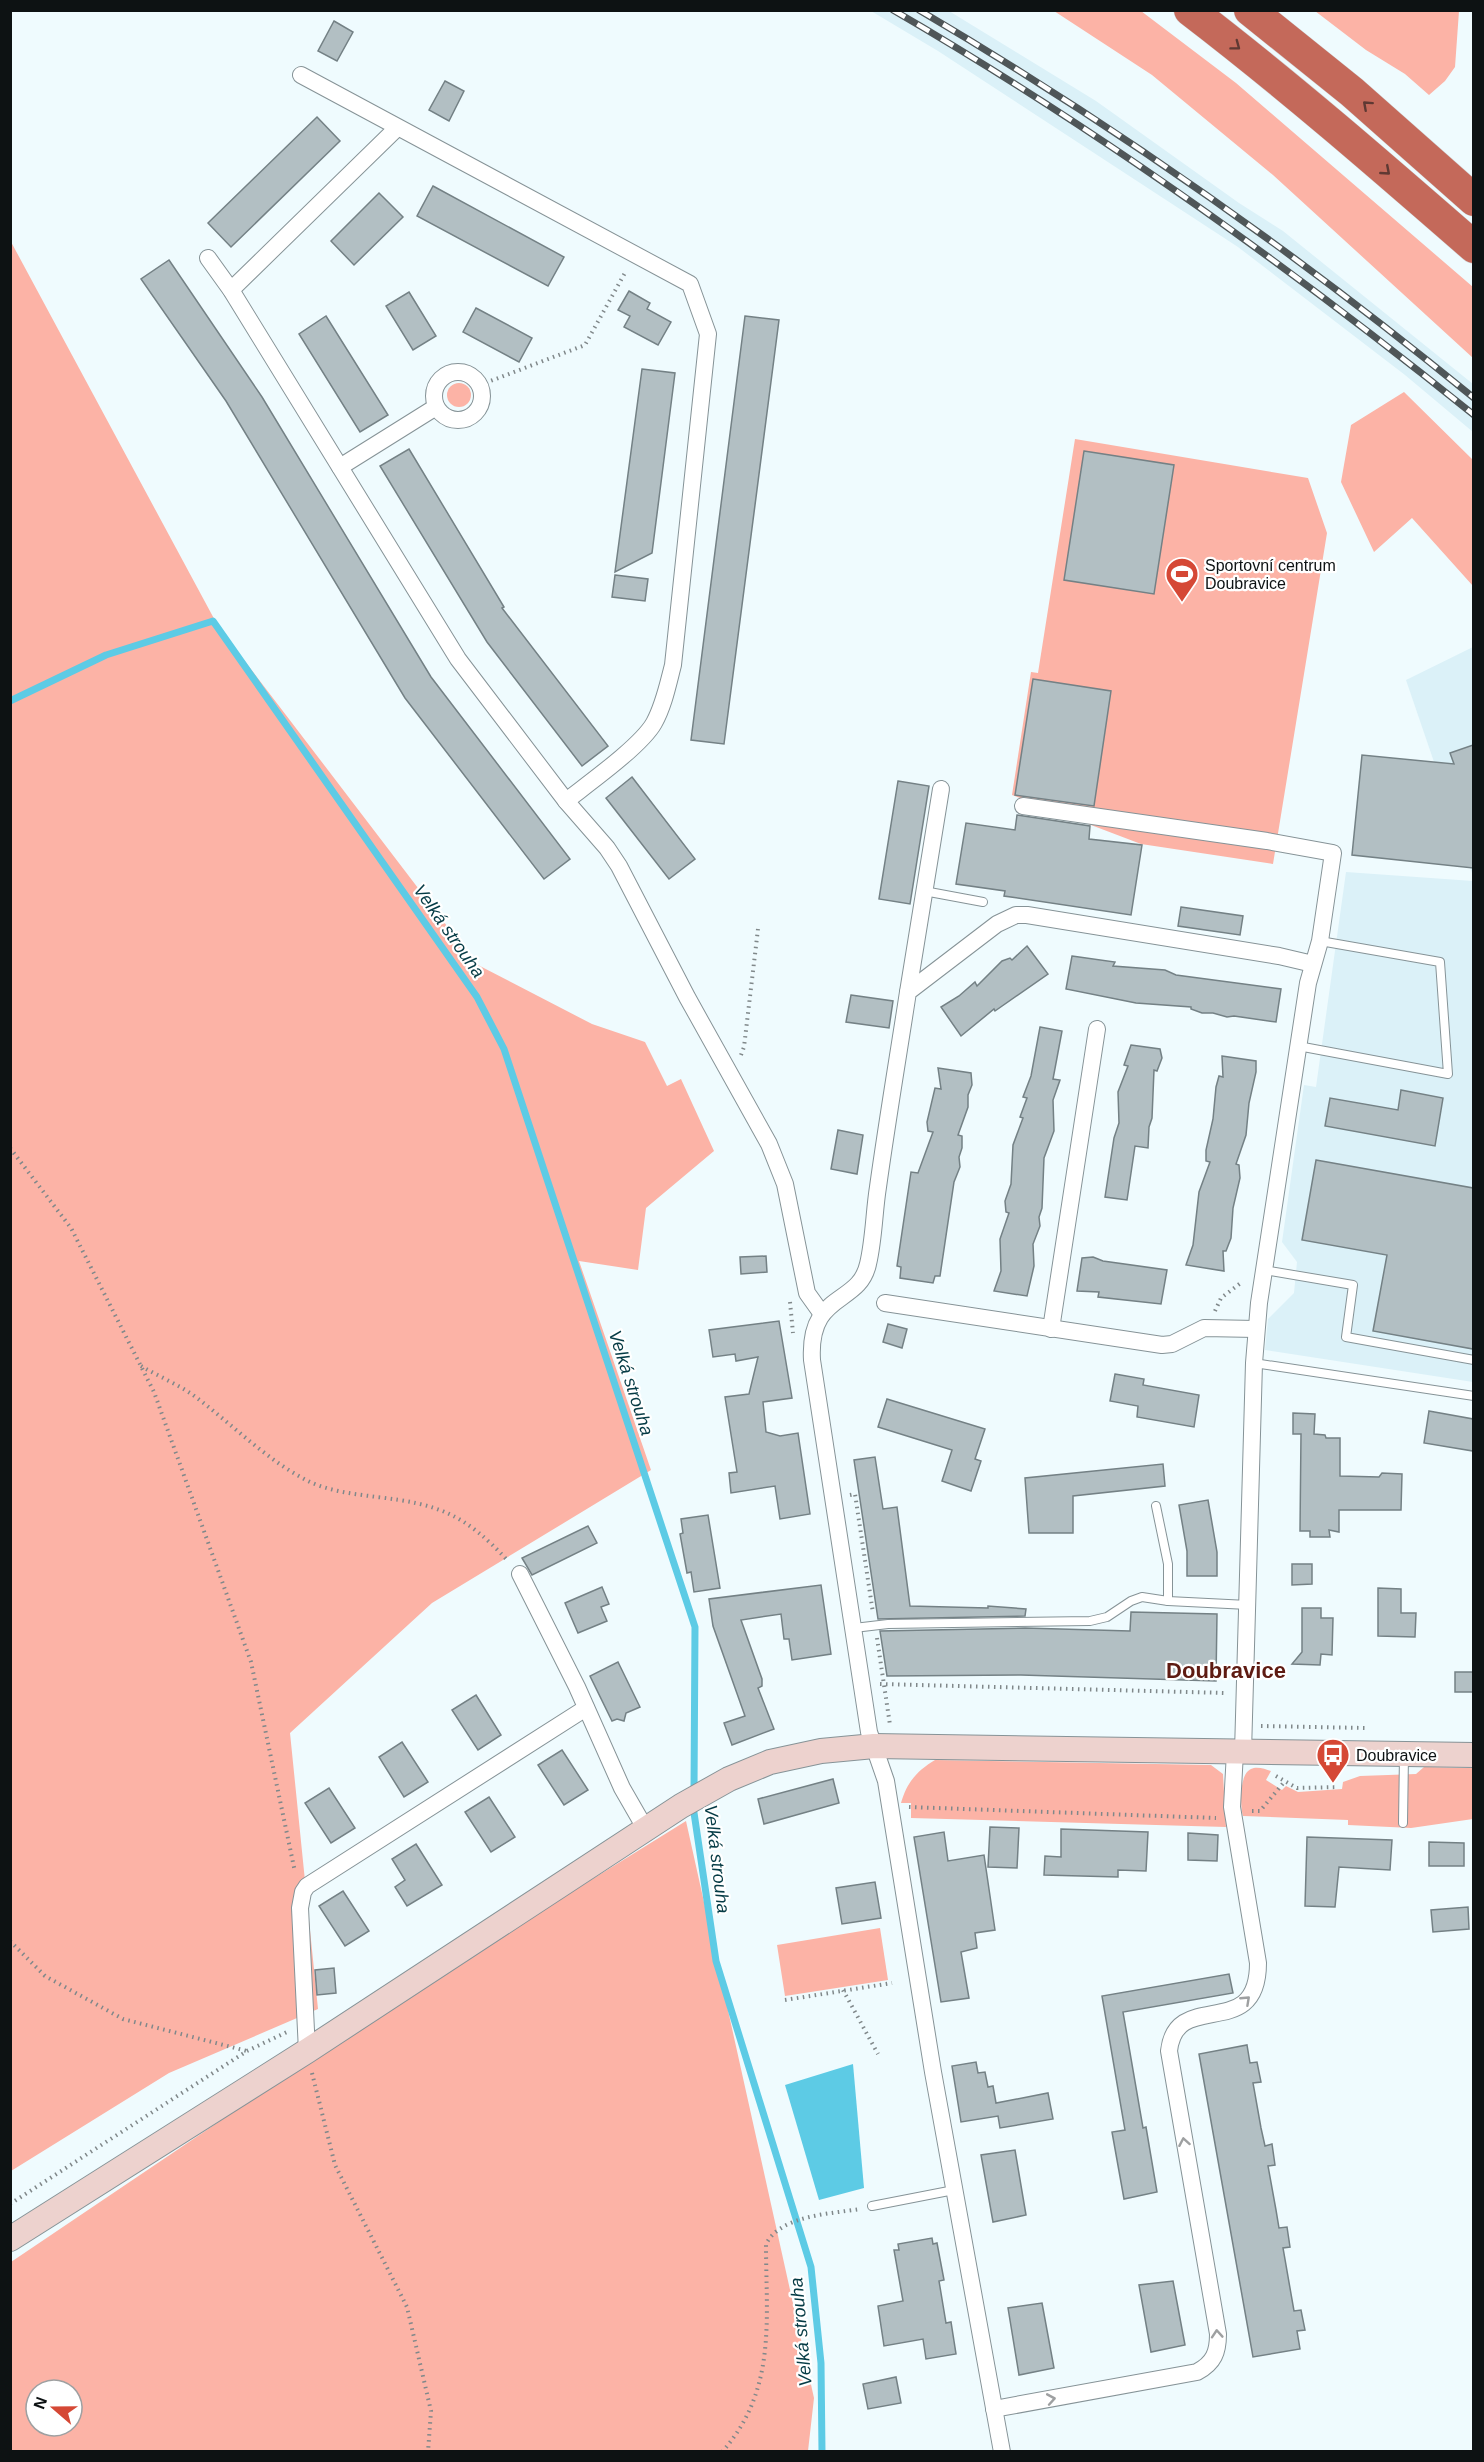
<svg xmlns="http://www.w3.org/2000/svg" width="1484" height="2462" viewBox="0 0 1484 2462" font-family="Arial,sans-serif">
<style>
.built{fill:#dbf1f8}
.green{fill:#fcb3a6;fill-rule:evenodd}
.water{fill:#5dcbe5}
.lines{fill:none;stroke-linecap:round;stroke-linejoin:round}
.stream{stroke:#5dcbe5;stroke-width:7}
.building{fill:#b2bfc3;stroke:#748185;stroke-width:1.5}
.lane-casing{stroke:#869397;stroke-width:10}
.street-casing{stroke:#869397;stroke-width:18}
.secondary-casing{stroke:#869397;stroke-width:26}
.highway-casing{stroke:#d3d4d5;stroke-width:33}
.path{stroke:#80888a;stroke-width:4;stroke-dasharray:1.5 4.5;stroke-linecap:butt}
.lane{stroke:#fff;stroke-width:8}
.street{stroke:#fff;stroke-width:16}
.secondary{stroke:#edd2ce;stroke-width:24}
.highway{stroke:#c4695a;stroke-width:32}
.rail-casing{stroke:#4f5658;stroke-width:7}
.rail{stroke:#fff;stroke-width:4.5;stroke-dasharray:14;stroke-linecap:butt}
.oneway{stroke:#5f3933}
.oneway2{stroke:#9ea0a1}
.labels{text-anchor:middle;stroke-width:4.5;stroke-linejoin:round;paint-order:stroke}
.poi-label{font-size:16px;fill:#0d1213;stroke:#fff;text-anchor:start}
.water-label{font-size:18px;font-style:italic;fill:#053b45;stroke:#fff}
.district-label{font-size:22px;font-weight:bold;fill:#5e1b12;stroke:#fff}
</style>
<rect width="100%" height="100%" fill="#effbfe"/>
<!-- built -->
<g class="built">
<path d="M871 11H949L1096 101 1239 203 1283 231 1473 384V432L1405 375 1238 247 938 51Z"/>
<path d="M1473 647V876L1406 680Z"/>
<path d="M1346 872 1473 881V1382L1265 1350 1268 1319 1294 1293 1297 1262 1282 1242 1304 1085 1316 1087Z"/>
</g>
<!-- green -->
<g class="green">
<path d="M1054 11H1141L1236 83 1473 287V358L1273 175 1152 75Z"/>
<path d="M1315 11H1459L1455 67 1445 81 1429 95 1405 74 1366 50Z"/>
<path d="M10 240 218 626 476 964 592 1024 645 1042 667 1086 681 1079 714 1151 646 1208 638 1270 579 1261 651 1470 432 1603 290 1733 318 2009 169 2073 11 2171Z"/>
<circle cx="459" cy="395" r="12"/>
<path d="M1404 392 1473 460V586L1412 518 1374 552 1341 482 1351 425Z"/>
<path d="M1075 439 1308 478 1327 533 1273 864 1141 844 1012 795 1031 672 1038 673Z"/>
<path d="M935 1760 1211 1765 1223 1774 1226 1827 911 1818V1803H901C907 1782 917 1771 935 1760Z"/>
<path d="M1424 1767 1473 1768V1819L1411 1828 1348 1825V1820L1243 1816C1240 1806 1239 1774 1251 1769 1257 1766 1265 1769 1271 1771L1266 1780 1282 1790 1286 1786 1298 1792 1342 1789 1343 1782 1360 1776 1416 1774Z"/>
<path d="M686 1821 814 2398 808 2451 11 2452V2262L417 1988ZM36 2390H72V2426H36Z"/>
<path d="M880 1928 888 1980 785 1996 777 1945Z"/>
</g>
<!-- water -->
<path class="water" d="M853 2064 864 2188 819 2200 785 2085Z"/>
<g class="lines">
<!-- stream -->
<g class="stream">
<path d="M10 701 106 655 213 621 477 997 504 1049 695 1627 694 1792"/>
<path d="M693 1806 716 1961 811 2267 821 2363 822 2452"/>
</g>
</g>
<!-- building -->
<g class="building">
<path d="M334 21 353 32 337 61 318 51Z"/>
<path d="M445 81 464 91 449 121 429 110Z"/>
<path d="M317 117 340 141 231 247 208 223Z"/>
<path d="M433 186 564 257 548 286 417 216Z"/>
<path d="M379 193 403 217 354 265 331 241Z"/>
<path d="M169 260 262 397 431 677 570 859 544 879 405 698 226 401 141 279Z"/>
<path d="M629 291 650 303 647 309 671 322 658 345 624 327 630 316 618 310Z"/>
<path d="M409 292 436 336 413 350 386 306Z"/>
<path d="M476 308 532 338 519 362 463 332Z"/>
<path d="M326 316 388 415 360 432 299 334Z"/>
<path d="M745 316 779 320 724 744 691 740Z"/>
<path d="M642 369 675 373 652 553 615 572Z"/>
<path d="M409 449 504 607 502 608 608 746 582 766 487 642 380 466Z"/>
<path d="M1084 451 1174 465 1154 594 1064 580Z"/>
<path d="M615 575 648 579 645 601 612 597Z"/>
<path d="M1033 679 1111 691 1094 806 1015 795Z"/>
<path d="M1473 745V868L1352 855 1362 755 1454 764 1450 753Z"/>
<path d="M632 777 695 859 669 879 606 798Z"/>
<path d="M898 781 929 786 910 904 879 899Z"/>
<path d="M1017 815 1090 826 1089 839 1142 845 1131 915 1004 896 1005 891 956 884 966 823 1015 830Z"/>
<path d="M1181 907 1243 916 1240 935 1178 926Z"/>
<path d="M1027 946 1048 974 995 1011 994 1009 961 1036 941 1007 959 996 975 982 977 986 1002 961 1010 958 1012 960Z"/>
<path d="M1072 956 1115 962 1113 966 1165 970 1176 975 1281 989 1276 1022 1234 1016 1227 1017 1213 1013H1202L1191 1009V1007L1136 1003 1066 989Z"/>
<path d="M851 995 893 1001 889 1028 846 1022Z"/>
<path d="M1040 1027 1062 1031 1053 1079 1060 1080 1053 1100 1054 1131 1044 1158 1042 1208 1039 1217 1040 1226 1033 1244 1034 1266 1027 1296 994 1291 1001 1271 1000 1239 1009 1213 1006 1212 1005 1201 1011 1184 1013 1145 1023 1118 1020 1117 1027 1098 1023 1097 1031 1076Z"/>
<path d="M1131 1045 1160 1049 1162 1058 1157 1071 1154 1070 1152 1118 1149 1127 1148 1148 1135 1146 1127 1200 1105 1197 1114 1138 1119 1123 1118 1092 1128 1066 1124 1065Z"/>
<path d="M1222 1056 1256 1061V1072L1249 1103 1246 1135 1236 1164 1239 1165 1240 1178 1233 1208 1231 1238 1226 1251H1223L1224 1271 1186 1265 1193 1245 1199 1192 1210 1162 1206 1161V1150L1213 1119 1216 1087 1219 1076 1223 1077Z"/>
<path d="M938 1068 971 1073 972 1085 968 1095V1107L958 1135 962 1136V1148L959 1157 960 1167 954 1182 940 1276H935L933 1283 900 1278 901 1267 897 1266 911 1172 918 1173 933 1132 928 1131 927 1122 935 1088 941 1089Z"/>
<path d="M1401 1090 1443 1098 1435 1146 1325 1126 1330 1098 1398 1110Z"/>
<path d="M838 1130 863 1135 857 1174 831 1169Z"/>
<path d="M1316 1160 1473 1188V1349L1373 1331 1387 1255 1302 1240Z"/>
<path d="M766 1256 767 1272 741 1274 740 1257Z"/>
<path d="M1093 1257 1103 1261 1167 1270 1161 1304 1098 1297 1099 1292 1077 1291 1082 1258Z"/>
<path d="M779 1321 792 1398 763 1402 766 1432 780 1436 798 1433 810 1514 780 1519 775 1486 731 1493 729 1473 737 1472 725 1397 749 1394 758 1357 736 1361 735 1354 713 1357 709 1330Z"/>
<path d="M888 1324 907 1329 902 1348 883 1342Z"/>
<path d="M1115 1374 1144 1379 1143 1385 1199 1395 1194 1427 1137 1417 1138 1406 1110 1401Z"/>
<path d="M887 1399 985 1429 975 1459 981 1461 971 1491 942 1481 952 1450 878 1427Z"/>
<path d="M1429 1411 1473 1419V1451L1424 1443Z"/>
<path d="M1293 1413 1315 1414 1314 1434 1325 1435 1326 1438H1340V1476L1379 1477 1382 1473 1402 1474 1401 1510H1339V1532L1329 1530 1330 1537H1310V1531H1300L1301 1434H1293Z"/>
<path d="M875 1457 883 1509 897 1507 910 1606 988 1608V1606L1026 1609 1025 1616 878 1619 854 1460Z"/>
<path d="M1163 1464 1165 1486 1073 1496V1533H1029L1025 1478Z"/>
<path d="M1208 1500 1217 1552V1576H1187V1551L1179 1505Z"/>
<path d="M708 1515 720 1588 694 1592 691 1572 687 1573 680 1534 683 1533 681 1519Z"/>
<path d="M588 1526 597 1543 532 1575 522 1558Z"/>
<path d="M1292 1564H1312V1584L1292 1585Z"/>
<path d="M821 1585 831 1654 792 1660 789 1639H784L781 1614 741 1620 762 1679V1686L758 1688 774 1729 732 1745 724 1723 745 1716 713 1626 709 1599Z"/>
<path d="M602 1587 609 1604 601 1607 607 1621 578 1633 565 1603Z"/>
<path d="M1378 1588 1401 1589V1613H1416L1415 1637 1378 1636Z"/>
<path d="M1302 1608H1321V1618H1333L1332 1655 1321 1654 1320 1665 1292 1664 1302 1652Z"/>
<path d="M1131 1612 1217 1614 1216 1681 1021 1675 887 1676 880 1631 1025 1628 1130 1631Z"/>
<path d="M618 1662 640 1707 626 1713 624 1721 617 1719 612 1721 590 1676Z"/>
<rect x="1455" y="1672" width="18" height="20"/>
<path d="M476 1695 501 1735 478 1750 452 1710Z"/>
<path d="M402 1742 428 1782 404 1797 379 1757Z"/>
<path d="M562 1750 588 1790 564 1805 538 1765Z"/>
<path d="M833 1779 839 1803 764 1824 758 1799Z"/>
<path d="M329 1788 355 1828 331 1843 305 1803Z"/>
<path d="M489 1797 515 1837 491 1852 465 1812Z"/>
<path d="M990 1827 1019 1828 1017 1868 988 1867Z"/>
<path d="M1061 1829 1148 1832 1146 1871 1118 1870V1877L1044 1875 1045 1856 1061 1857Z"/>
<path d="M944 1832 948 1861 984 1855 995 1930 975 1933 977 1948 961 1952 969 1998 941 2002 914 1837Z"/>
<path d="M1188 1833 1218 1835 1217 1861 1188 1860Z"/>
<path d="M1307 1837 1392 1840 1390 1870 1339 1867 1335 1907 1305 1906Z"/>
<path d="M1429 1842 1464 1843V1866H1429Z"/>
<path d="M416 1844 442 1885 407 1906 395 1887 405 1880 392 1859Z"/>
<path d="M875 1882 881 1918 842 1924 836 1888Z"/>
<path d="M343 1891 369 1931 345 1946 319 1906Z"/>
<path d="M1468 1907 1469 1929 1433 1932 1431 1910Z"/>
<path d="M334 1968 336 1993 317 1995 315 1970Z"/>
<path d="M1229 1974 1233 1993 1123 2012 1143 2128 1146 2127 1157 2192 1124 2199 1112 2132 1125 2130 1102 1996Z"/>
<path d="M1247 2045 1250 2063 1257 2062 1261 2082 1253 2083 1261 2128 1265 2146 1272 2144 1275 2165 1268 2166 1276 2210 1279 2228 1287 2227 1290 2247 1283 2248 1294 2311 1301 2310 1305 2330 1297 2331 1300 2349 1253 2357 1199 2054Z"/>
<path d="M976 2062 978 2073 985 2072 988 2087 993 2086 996 2103 1048 2093 1053 2119 1000 2128 998 2116 961 2122 952 2066Z"/>
<path d="M1015 2150 1026 2215 993 2222 981 2155Z"/>
<path d="M932 2238 933 2244 937 2243 944 2280 939 2281 946 2323 951 2322 956 2354 926 2359 923 2339 884 2346 878 2306 903 2301 894 2250H899L898 2244Z"/>
<path d="M1173 2281 1185 2345 1151 2352 1139 2285Z"/>
<path d="M1042 2303 1054 2368 1019 2375 1008 2308Z"/>
<path d="M896 2377 901 2403 868 2409 863 2384Z"/>
</g>
<g class="lines">
<!-- lane casing -->
<g class="lane-casing">
<g id="lane">
<path d="M924 891 983 902"/>
<path d="M1298 1046 1448 1074 1440 962 1320 941"/>
<path d="M1264 1270 1353 1285 1346 1337 1474 1360"/>
<path d="M1254 1363 1474 1396"/>
<path d="M1156 1506 1168 1564V1601"/>
<path d="M854 1628 888 1624 1090 1621 1107 1617 1131 1601 1142 1597 1168 1601 1248 1605"/>
<path d="M1403 1823 1404 1755"/>
<path d="M872 2206 954 2190"/>
</g>
</g>
<!-- street casing -->
<g class="street-casing">
<g id="street">
<path d="M301 75 690 284 708 334 673 665C668 684 664 705 654 723 641 746 589 783 566 801"/>
<path d="M208 258 231 290 458 659 566 801 607 848 619 866 687 997 769 1144 785 1184 807 1293 822 1314"/>
<path d="M231 290 397 128"/>
<circle cx="458" cy="396" r="24"/>
<path d="M340 467 436 407"/>
<path d="M1023 806 1267 841 1333 853 1320 941 1308 983 1259 1303 1254 1363 1243 1752"/>
<path d="M908 992 941 789"/>
<path d="M885 1303 1162 1345 1172 1344 1204 1328 1256 1329"/>
<path d="M1051 1329 1097 1029"/>
<path d="M520 1574 577 1687 622 1788 645 1828"/>
<path d="M307 2051 300 1908 303 1892 307 1886 586 1708"/>
<path d="M994 2409 1197 2372C1214 2363 1218 2352 1218 2334L1169 2051C1176 1987 1258 2044 1258 1963L1232 1807 1235 1752"/>
<path d="M1002 2452 933 2072 886 1781 869 1732 812 1360C808 1291 859 1306 868 1264 874 1239 874 1212 878 1187 887 1122 898 1057 908 992L997 924 1016 915H1027L1279 956 1313 964"/>
</g>
</g>
<!-- secondary casing -->
<g class="secondary-casing">
<path id="secondary" d="M10 2239 307 2051 681 1806 729 1779 770 1762 821 1751 874 1746 1474 1755"/>
</g>
<!-- highway casing -->
<g class="highway-casing">
<g id="highway">
<path d="M1190 10C1288 85 1381 166 1474 247"/>
<path d="M1250 10 1352 92 1474 200"/>
</g>
</g>
<!-- path -->
<g class="path">
<path d="M480 385 585 345 626 271"/>
<path d="M741 1055 744 1047 758 929"/>
<path d="M10 1148 71 1228 154 1392 251 1662 295 1872"/>
<path d="M790 1302 793 1333"/>
<path d="M1215 1311 1221 1298 1242 1282"/>
<path d="M141 1366C158 1376 177 1384 193 1395 231 1423 264 1458 306 1480 327 1491 354 1494 377 1497 438 1504 465 1514 508 1561"/>
<path d="M850 1495 855 1494 873 1613"/>
<path d="M877 1638 890 1725"/>
<path d="M880 1684 1226 1693"/>
<path d="M1261 1726 1365 1728"/>
<path d="M1276 1776 1297 1788 1338 1787"/>
<path d="M909 1807 1216 1818"/>
<path d="M1252 1811H1260L1285 1781"/>
<path d="M10 1941 45 1976 123 2019 247 2051"/>
<path d="M843 1990 878 2054"/>
<path d="M785 2000 892 1983"/>
<path d="M312 2073 335 2165 407 2307 431 2411 428 2452"/>
<path d="M10 2204 247 2051 287 2032"/>
<path d="M722 2452C777 2390 766 2320 766 2244 781 2215 830 2214 860 2209"/>
</g>
<!-- lane -->
<use href="#lane" class="lane"/>
<!-- street -->
<use href="#street" class="street"/>
<!-- secondary -->
<use href="#secondary" class="secondary"/>
<!-- highway -->
<use href="#highway" class="highway"/>
<!-- rail casing -->
<g class="rail-casing">
<g id="rail">
<path d="M893 10C1098 129 1290 267 1474 415"/>
<path d="M919 10C1113 124 1299 255 1474 398"/>
</g>
</g>
<!-- rail -->
<use href="#rail" class="rail"/>
</g>
<!-- one-way arrows -->
<defs><path id="oneway-chevron" d="M-2-3.5L2.5 0L-2 3.5" fill="none" stroke-width="1.6" stroke-linecap="round" stroke-linejoin="round" transform="scale(1.5)"/></defs>
<g class="oneway">
<use href="#oneway-chevron" transform="translate(1236 46) rotate(37)"/>
<use href="#oneway-chevron" transform="translate(1367 105) rotate(-138)"/>
<use href="#oneway-chevron" transform="translate(1386 171) rotate(41)"/>
</g>
<g class="oneway2">
<use href="#oneway-chevron" transform="translate(1246 2000) rotate(-43)"/>
<use href="#oneway-chevron" transform="translate(1184 2142) rotate(-100)"/>
<use href="#oneway-chevron" transform="translate(1217 2334) rotate(-94)"/>
<use href="#oneway-chevron" transform="translate(1051 2399) rotate(-10)"/>
</g>
<!-- icons -->
<defs>
<g id="stadium-pin" transform="scale(1.725)"><path d="M0 17L-7.5 6A9.5 9.5 0 1 1 7.5 6Z" fill="#d54835" stroke="#fff"/><path d="M0-5a6.5 5 0 1 0 0 10a6.5 5 0 1 0 0-10ZM-3.5-1.8h7v3.6h-7Z" fill="#fff"/></g>
<g id="bus-pin" transform="scale(1.725)"><path d="M0 17L-7.5 6A9.5 9.5 0 1 1 7.5 6Z" fill="#d54835" stroke="#fff"/><path d="M-5-6H5V4H4V6H2V4H-2V6H-4V4H-5ZM-3.5-4V0h7V-4ZM-3.5 1.2v1.5H-2V1.2ZM2 1.2v1.5H3.5V1.2Z" fill="#fff"/></g>
</defs>
<g fill-rule="evenodd">
<use href="#stadium-pin" x="1182" y="574"/>
<use href="#bus-pin" x="1333" y="1755"/>
</g>
<g class="labels">
<!-- poi labels -->
<g class="poi-label">
<text x="1205" y="571">Sportovní centrum<tspan x="1205" dy="18">Doubravice</tspan></text>
<text x="1356" y="1761">Doubravice</text>
</g>
<!-- water labels -->
<g class="water-label">
<text transform="translate(449 931) rotate(55)" y="6">Velká strouha</text>
<text transform="translate(631 1383) rotate(72)" y="6">Velká strouha</text>
<text transform="translate(717 1859) rotate(83)" y="6">Velká strouha</text>
<text transform="translate(801 2332) rotate(-95)" y="6">Velká strouha</text>
</g>
<!-- district labels -->
<g class="district-label">
<text x="1226" y="1678">Doubravice</text>
</g>
</g>
<!-- border -->
<rect width="1484" height="2462" fill="none" stroke="#0d1213" stroke-width="24"/>
<!-- north arrow -->
<g transform="translate(54 2408) rotate(290)"><circle r="28" fill="#ffffff" stroke="#9ea0a1" stroke-width="1.5"/>
<path d="M0-4.5L10 22L0 15L-10 22Z" fill="#d54835"/>
<text y="-9" font-size="16" font-weight="bold" text-anchor="middle" fill="#0d1213">N</text>
</g>
</svg>
